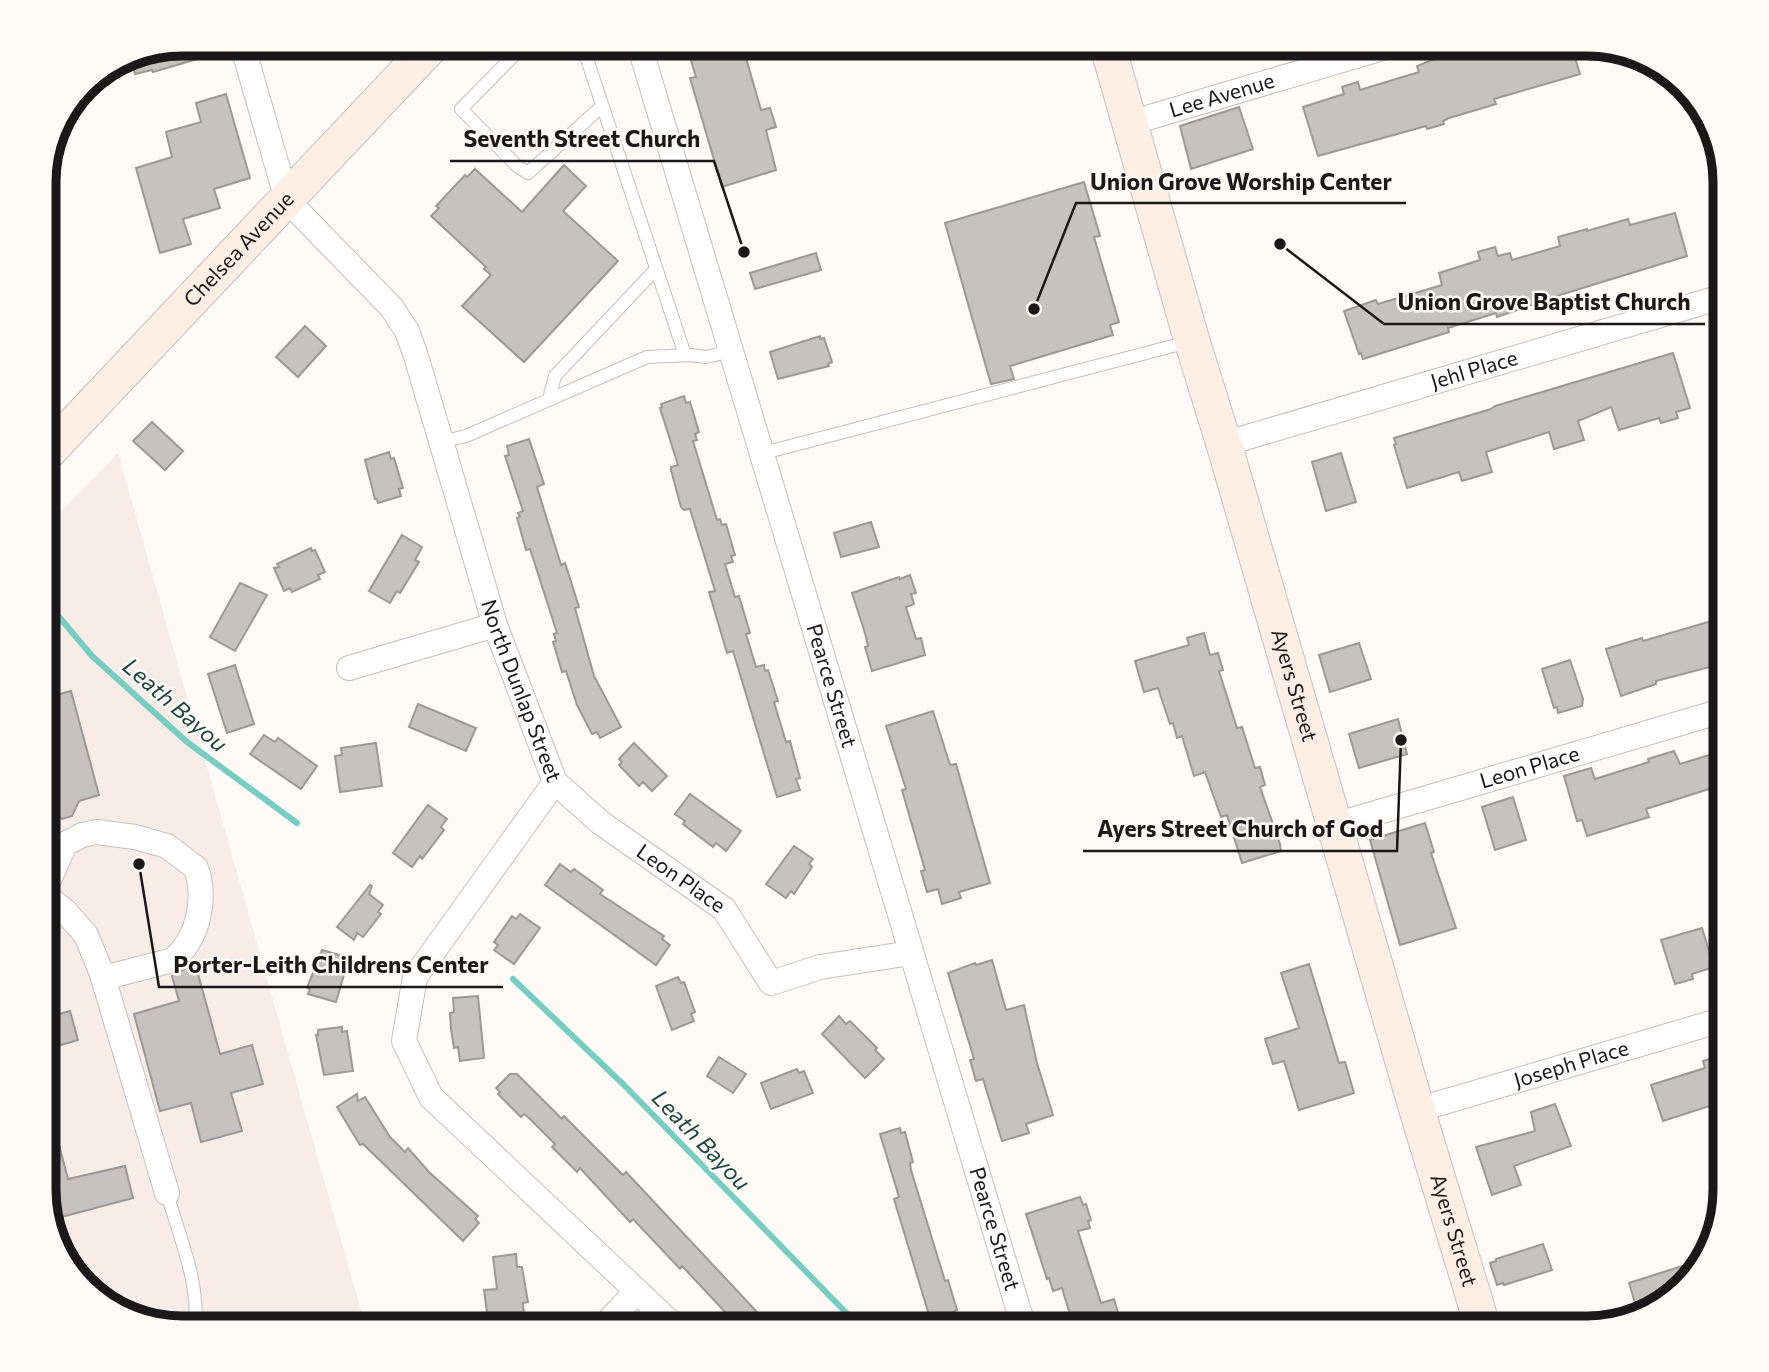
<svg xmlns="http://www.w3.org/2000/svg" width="1769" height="1372" viewBox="0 0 1769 1372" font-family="Commissioner,sans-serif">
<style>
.built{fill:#f7ede6}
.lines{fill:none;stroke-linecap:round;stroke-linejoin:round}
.stream{stroke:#77cec0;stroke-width:6}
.building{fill:#c6c2bf;stroke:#9c9896;stroke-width:2}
.lane-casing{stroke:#c4c0bd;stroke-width:14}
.street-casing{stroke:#c4c0bd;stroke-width:26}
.secondary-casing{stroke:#c4c0bd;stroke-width:37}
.lane{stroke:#fff;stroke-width:12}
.street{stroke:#fff;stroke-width:24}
.secondary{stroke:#feeee4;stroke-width:35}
.labels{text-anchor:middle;stroke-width:5;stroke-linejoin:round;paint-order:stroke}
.street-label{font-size:21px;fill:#1a1818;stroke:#fefaf8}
.water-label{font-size:23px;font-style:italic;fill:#1e4640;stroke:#fefaf8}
.rim{fill:none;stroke:#1a1818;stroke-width:9}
.leader{fill:none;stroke:#1a1818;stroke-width:2.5}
.callout-dot{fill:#1a1818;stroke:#fefaf8;stroke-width:2.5}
.callout-label{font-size:23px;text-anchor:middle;font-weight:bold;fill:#1a1818;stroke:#fefaf8;stroke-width:5;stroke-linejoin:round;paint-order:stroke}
</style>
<rect width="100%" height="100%" fill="#fefaf8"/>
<!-- built -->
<path class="built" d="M118 453 366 1328H182L98 1299 58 1252 44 1199V529Z"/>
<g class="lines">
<!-- stream -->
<g class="stream">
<path d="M44 599 92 656 187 742 297 823"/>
<path d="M513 979 624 1085 861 1328"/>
</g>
</g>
<!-- building -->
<g class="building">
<path d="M182 44H228V50L153 72 152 70 135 74 130 54Z"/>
<path d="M686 44H742L761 110 770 108 776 127 766 130 776 170 722 187 690 78 696 77Z"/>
<path d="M1491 44H1571L1580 74 1494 99 1496 104 1449 118 1443 121 1444 124 1427 129 1426 126 1318 156 1303 107 1344 94 1342 87 1358 82 1360 90 1419 72 1417 66 1437 58Z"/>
<path d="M226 94 250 178 214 189 220 208 183 219 191 244 160 253 136 168 172 157 166 132 201 122 196 103Z"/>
<path d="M1239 107 1253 149 1191 169 1180 126Z"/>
<path d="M564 165 586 186 563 211 618 261 524 362 462 306 491 275 484 269 486 267 431 216 439 208 436 206 465 175 467 177 475 169 522 212Z"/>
<path d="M1084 182 1100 236 1094 237 1119 322 1110 325 1113 335 1010 366 1014 379 991 384 945 223Z"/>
<path d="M1675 213 1687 256 1563 294 1497 317 1496 313 1448 328 1449 332 1363 359 1361 353 1359 354 1344 311 1376 300 1378 304 1442 285 1439 273 1480 260 1478 252 1495 247 1498 256 1510 253 1512 260 1560 246 1558 237 1587 229V231L1628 219 1630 225Z"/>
<path d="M816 253 821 270 755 289 750 273Z"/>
<path d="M305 326 326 346 298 377 276 357Z"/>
<path d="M820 336V339L824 338 832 362 828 364 829 366 778 379 770 352Z"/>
<path d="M1673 353 1690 408 1676 412 1678 418 1661 423 1659 418 1619 430 1611 407 1578 421 1584 440 1554 449 1549 432 1486 452 1492 472 1462 481 1459 472 1407 488 1394 445 1396 444 1394 438 1491 409 1495 406Z"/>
<path d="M684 396 686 403 690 402 699 432 695 434 697 440 693 441 717 520 720 519 722 525 726 524 735 555 731 556 733 562 725 564 735 597 739 596 750 633 746 634 756 667 764 665 765 671 768 670 778 701 774 702 786 742 790 741 800 778 796 779 800 790 777 797 733 651 727 653 709 592 715 591 690 509 684 510 681 507 671 470V467L678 465 660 408 662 407 661 404Z"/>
<path d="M152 422 183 451 165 470 133 441Z"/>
<path d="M529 439 544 484 537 487 561 565 565 563 579 607 575 608 594 676 621 727 600 738 597 732 592 734 577 705 566 671 562 672 553 642 556 641 554 634 557 633 530 549 526 550 517 518 520 517 518 513 523 511 505 456 509 455 507 446Z"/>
<path d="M389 452 391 459 394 458 403 488 399 489 401 496 378 503 377 499H375L365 460Z"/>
<path d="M1341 453 1356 502 1326 511 1312 462Z"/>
<path d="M871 522 879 547 841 557 834 533Z"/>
<path d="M402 535 422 547 415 560 419 562 400 593 397 591 390 603 369 591Z"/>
<path d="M311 548 312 551 315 550 325 572 318 575 320 579 292 592 290 588 284 591 274 568 279 567 277 564Z"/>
<path d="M910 575 916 593 911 594 914 604 906 607 916 639 921 638 925 655 872 671 865 647 868 646 865 633 852 593 899 577 900 579Z"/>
<path d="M240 583 267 595 235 651 210 637Z"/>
<path d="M1725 617V663L1656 681V684L1621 696 1606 649 1642 638 1643 641Z"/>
<path d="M1204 633 1210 655 1218 653 1223 670 1219 671 1237 728 1242 727 1255 768 1260 767 1265 785 1260 787 1280 844 1281 851 1242 863 1227 815 1221 817 1205 772 1194 776 1182 736 1177 738 1173 723 1170 724 1158 688 1144 692 1135 661 1189 645 1187 638Z"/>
<path d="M1359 643 1371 679 1330 692 1319 655Z"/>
<path d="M1570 660 1583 699 1582 706 1558 713 1557 707 1554 708 1542 669Z"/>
<path d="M235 665 254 724 227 733 208 674Z"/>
<path d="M71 691 99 795 79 801 72 816 62 819 44 807V698Z"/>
<path d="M418 704 476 728 466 751 409 727Z"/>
<path d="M933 711 950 765 956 764 990 883 959 892 961 898 942 904 938 889 927 892 921 871 925 870 902 790 906 789 886 726Z"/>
<path d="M1398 719 1407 754 1359 768 1349 734Z"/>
<path d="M264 735 275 742 278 738 317 766 301 789 250 754Z"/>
<path d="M376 743 382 786 340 792 335 756 342 755 341 748Z"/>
<path d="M634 743 667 776 652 791 643 782 639 786 619 765 622 762 619 759Z"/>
<path d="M1725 750V828L1721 829 1709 789 1646 809 1649 817 1587 836 1582 820 1577 821 1564 776 1591 768 1595 779 1649 762 1648 759 1674 751 1680 764Z"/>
<path d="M690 794 741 831 726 851 716 843 713 847 683 824 685 821 675 814Z"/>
<path d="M1513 797 1526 840 1495 850 1482 807Z"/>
<path d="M428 805 447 819 441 827 444 830 422 859 420 856 412 867 393 853Z"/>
<path d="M1425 823 1434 852 1431 853 1456 928 1400 945 1370 840Z"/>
<path d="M794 846 813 859 809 864 812 867 794 894 791 891 786 898 766 884Z"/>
<path d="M560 864 571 872 574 869 603 890 600 894 664 936 662 939 670 945 656 965 545 885Z"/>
<path d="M370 885 372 886 369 894 383 905 378 912 381 914 363 937 357 933 354 940 337 927Z"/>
<path d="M520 914 540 928 514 964 494 950 498 945 494 942 512 916 516 919Z"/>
<path d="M1702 928 1714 967 1692 974 1693 979 1675 984 1661 940Z"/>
<path d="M322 950 349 958 336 1002 308 994 310 989 307 988Z"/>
<path d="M992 960 1006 1010 1024 1005 1037 1063 1053 1115 1026 1124 1029 1133 1002 1141 983 1079 976 1081 970 1060 974 1059 948 973 975 963 976 965Z"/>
<path d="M195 963 220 1054 252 1045 263 1084 231 1093 242 1131 201 1142 191 1103 160 1111 134 1014 179 1001 172 976Z"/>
<path d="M1309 964 1339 1063 1345 1062 1354 1093 1299 1110 1284 1061 1273 1064 1265 1039 1299 1028 1281 973Z"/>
<path d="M678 977 681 983 684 982 695 1012 691 1014 694 1021 672 1030 656 986Z"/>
<path d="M478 996 484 1058 460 1061 458 1047 454 1048 451 1029 450 1013 454 1012 453 998Z"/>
<path d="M70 1011 78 1040 44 1050V1018Z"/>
<path d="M839 1016 846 1024 850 1021 877 1048 875 1050 884 1059 865 1078 822 1034Z"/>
<path d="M342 1027V1032L347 1031 353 1071 324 1075 316 1035H318V1030Z"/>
<path d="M1722 1055 1725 1066V1101L1663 1121 1651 1085 1705 1068 1703 1061Z"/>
<path d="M719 1057 746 1074 733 1093 707 1076Z"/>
<path d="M797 1069 799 1073 804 1071 813 1093 771 1109 761 1083Z"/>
<path d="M510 1074H517L562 1119 564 1116 623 1175 626 1172 772 1328H740L682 1266 680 1269 633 1219 630 1222 580 1168 577 1172 552 1147 555 1144 529 1118 524 1114 521 1117 498 1094 500 1092 496 1088Z"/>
<path d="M357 1094 358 1101 365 1097 390 1137 405 1152 408 1148 429 1172 478 1216 475 1219 479 1223 463 1241 363 1144 360 1145 337 1107Z"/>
<path d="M1555 1104 1571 1146 1514 1166 1521 1185 1492 1195 1476 1147 1535 1131 1531 1112Z"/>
<path d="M50 1111 68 1179 125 1166 133 1198 50 1220 44 1199V1112Z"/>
<path d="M900 1128 901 1133 905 1132 913 1162 910 1163 911 1170 945 1281 948 1280 957 1310 953 1312 954 1318 932 1325 894 1199 899 1197 880 1134Z"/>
<path d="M1080 1197 1083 1205 1086 1204 1091 1220 1088 1221 1090 1228 1078 1231 1101 1303 1114 1299 1121 1323 1115 1325 1116 1328H1074L1062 1288 1053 1291 1049 1278 1047 1279 1026 1214Z"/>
<path d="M1543 1244 1552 1270 1504 1285 1503 1283 1497 1285 1490 1263 1496 1261V1259Z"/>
<path d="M516 1254 517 1267H522L528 1302 523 1303 524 1316 488 1320 484 1290 497 1289 493 1257Z"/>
<path d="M1701 1260 1696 1274 1648 1314 1639 1316 1629 1283Z"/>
</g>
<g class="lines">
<!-- lane casing -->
<g class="lane-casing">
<g id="lane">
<path d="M525 44 461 109 517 166 528 173 601 107"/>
<path d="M582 44 685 355"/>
<path d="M549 399 555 376 656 269"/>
<path d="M441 442 466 436 647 357 691 355 706 357 731 351"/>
<path d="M761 452 775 450 1192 341"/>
<path d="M167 1193C179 1236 200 1283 195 1328"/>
</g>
</g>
<!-- street casing -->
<g class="street-casing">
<g id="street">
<path id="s1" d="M242 44 287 200 392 308 407 331 416 356 495 625 555 782 415 977 404 1041 431 1097 676 1328"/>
<path id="s2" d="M639 44 1024 1328"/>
<path id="s3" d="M1130 123 1396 44"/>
<path id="s4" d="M1224 444 1725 296"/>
<path d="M349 668 495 625"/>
<path id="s5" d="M555 782 601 823 724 909 771 983 820 967 911 953"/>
<path id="s6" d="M1335 825 1725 710"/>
<path d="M44 891 65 844 82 835 97 832 135 837 167 846 196 868C207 899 198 939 173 960L103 978"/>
<path d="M44 894 65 911 86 935 102 974 167 1193"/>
<path id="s7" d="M1417 1110 1725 1019"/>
<path d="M602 1328 637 1291"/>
</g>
</g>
<!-- secondary casing -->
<g class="secondary-casing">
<g id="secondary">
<path id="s8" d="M1107 44 1192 341 1224 444 1417 1110 1483 1328"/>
<path id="s9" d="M44 456 433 44"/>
</g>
</g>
<!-- lane -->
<use href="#lane" class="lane"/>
<!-- street -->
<use href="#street" class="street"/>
<!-- secondary -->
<use href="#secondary" class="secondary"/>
</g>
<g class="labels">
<!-- street labels -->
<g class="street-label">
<text dy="7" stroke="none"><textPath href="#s3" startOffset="96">Lee Avenue</textPath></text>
<text dy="7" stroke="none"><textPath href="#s9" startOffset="284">Chelsea Avenue</textPath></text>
<text dy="7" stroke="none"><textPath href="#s4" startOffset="261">Jehl Place</textPath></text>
<text dy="7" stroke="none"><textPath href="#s2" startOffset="670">Pearce Street</textPath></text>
<text dy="7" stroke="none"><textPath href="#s8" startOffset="668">Ayers Street</textPath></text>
<text dy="7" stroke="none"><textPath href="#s1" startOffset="718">North Dunlap Street</textPath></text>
<text dy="7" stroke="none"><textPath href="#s6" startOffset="203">Leon Place</textPath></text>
<text dy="7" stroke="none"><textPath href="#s5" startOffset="159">Leon Place</textPath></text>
<text dy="7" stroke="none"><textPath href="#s7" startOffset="161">Joseph Place</textPath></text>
<text dy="7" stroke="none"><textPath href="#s2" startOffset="1237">Pearce Street</textPath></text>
<text dy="7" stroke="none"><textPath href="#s8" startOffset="1236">Ayers Street</textPath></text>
</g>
<!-- water labels -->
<g class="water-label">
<text transform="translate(175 705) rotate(41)" y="8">Leath Bayou</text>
<text transform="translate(701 1140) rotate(46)" y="8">Leath Bayou</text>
</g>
</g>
<!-- crop -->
<path d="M0 0H1769V1372H0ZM182 56H1587A126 126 0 0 1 1713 182V1190A126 126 0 0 1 1587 1316H182A126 126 0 0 1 56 1190V182A126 126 0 0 1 182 56Z" fill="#fefaf8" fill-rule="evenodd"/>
<path class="rim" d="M182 56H1587A126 126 0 0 1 1713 182V1190A126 126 0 0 1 1587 1316H182A126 126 0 0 1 56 1190V182A126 126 0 0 1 182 56Z"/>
<!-- callouts -->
<path class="leader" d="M744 252L714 161H450M1034 309L1076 203H1406M1280 244L1384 324H1705M1401 740L1397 851H1083M139 864L159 987H503"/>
<g class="callout-dot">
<circle cx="744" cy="252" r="7"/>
<circle cx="1034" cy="309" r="7"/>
<circle cx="1280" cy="244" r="7"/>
<circle cx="1401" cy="740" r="7"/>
<circle cx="139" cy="864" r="7"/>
</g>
<g class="callout-label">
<text x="582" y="147">Seventh Street Church</text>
<text x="1241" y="190">Union Grove Worship Center</text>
<text x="1544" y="310">Union Grove Baptist Church</text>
<text x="1240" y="837">Ayers Street Church of God</text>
<text x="331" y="973">Porter-Leith Childrens Center</text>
</g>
</svg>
